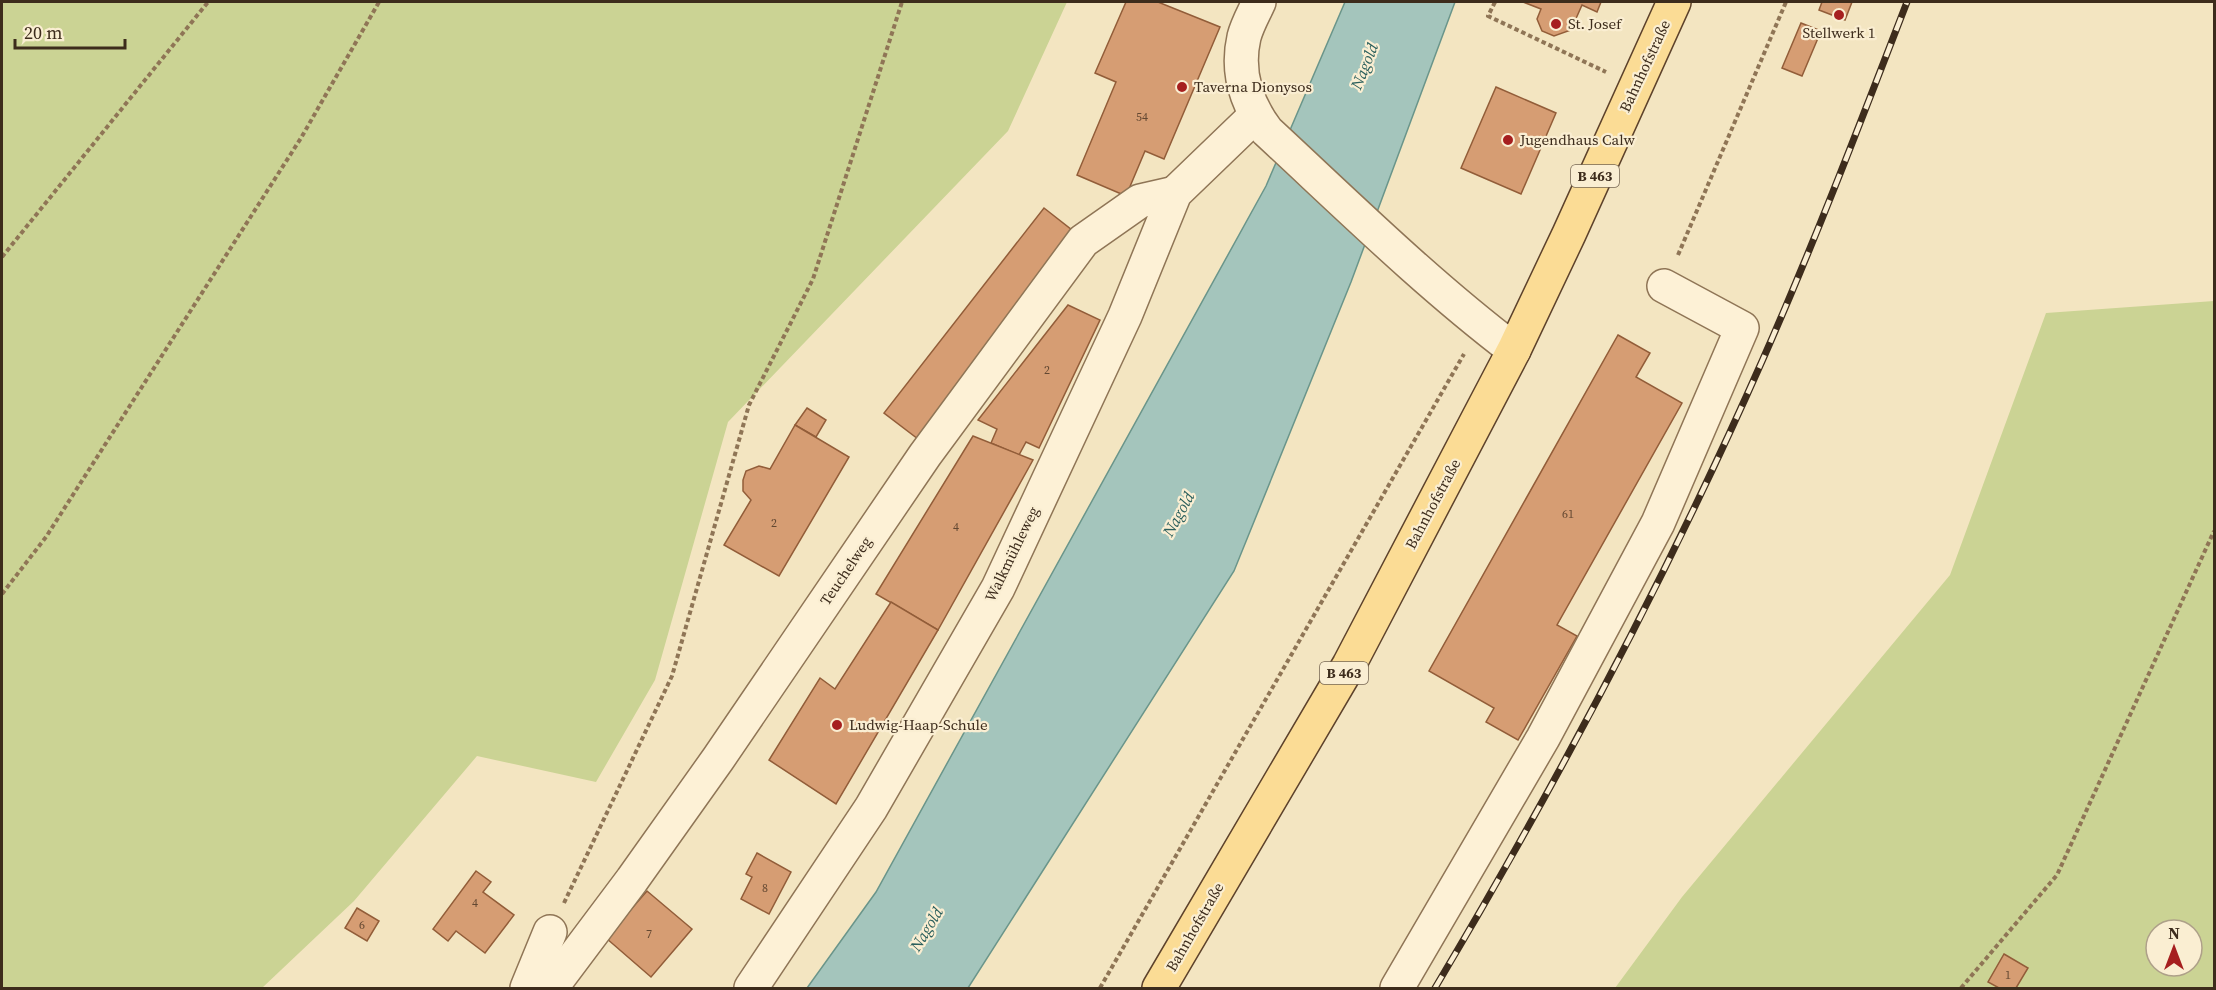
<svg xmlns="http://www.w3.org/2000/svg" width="2216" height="990" viewBox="0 0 2216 990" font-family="'Source Serif 4',serif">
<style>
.green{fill:#cbd394;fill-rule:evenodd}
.water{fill:#a4c5bc;stroke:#6a958a;stroke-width:1.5}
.building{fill:#d69d73;stroke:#925d39;stroke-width:1.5}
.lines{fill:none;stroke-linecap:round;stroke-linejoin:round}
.minor-casing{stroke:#8f7556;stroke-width:36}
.major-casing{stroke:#5d422b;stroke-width:36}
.path{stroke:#8f7556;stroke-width:4;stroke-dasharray:4.5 3;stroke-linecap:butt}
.minor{stroke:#fdf1d6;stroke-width:33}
.major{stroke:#fbdc95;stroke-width:33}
.rail-casing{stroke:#3d2c1c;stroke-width:7}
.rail{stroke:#faeed2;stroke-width:4.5;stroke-dasharray:14;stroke-linecap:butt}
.poi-dot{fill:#a61f1f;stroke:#faeed2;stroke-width:2}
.labels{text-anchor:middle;stroke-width:4.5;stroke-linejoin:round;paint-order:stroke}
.number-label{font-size:12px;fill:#634832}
.shield{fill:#faeed2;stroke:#766653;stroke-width:1.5}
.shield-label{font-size:14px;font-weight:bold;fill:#3d2c1c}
.poi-label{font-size:15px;fill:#3d2c1c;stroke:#faeed2;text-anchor:start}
.street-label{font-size:15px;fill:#3d2c1c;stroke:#faeed2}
.water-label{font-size:16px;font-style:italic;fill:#2a5f5c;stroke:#faeed2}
</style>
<rect width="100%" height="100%" fill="#f3e5c1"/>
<!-- green -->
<g class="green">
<path d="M2 2H1067L1008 131 728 422 655 680 596 782 477 756 354 901 262 988H2Z"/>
<path d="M2214 301V988H1615L1682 897 1950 575 2046 313ZM2156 930H2192V966H2156Z"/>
</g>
<!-- water -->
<path class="water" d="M1345 2H1455L1351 282 1234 571 968 988H807L876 892 1266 186Z"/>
<!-- building -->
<g class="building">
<path d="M1126 2H1158L1220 27 1164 159 1145 151 1126 196 1077 175 1116 82 1095 73Z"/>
<path d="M1523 2H1601L1597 12 1582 5 1571 30 1554 36 1542 31 1537 19 1541 9Z"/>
<path d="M1822 2H1852L1845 20 1819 10Z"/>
<path d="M1801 23 1821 31 1802 76 1782 68Z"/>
<path d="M1496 87 1556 113 1521 194 1461 168Z"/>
<path d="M1044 208 1077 234 918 439 884 413Z"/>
<path d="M1068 305 1100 320 1039 448 1026 442 1019 455 991 443 997 429 978 420Z"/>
<path d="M1618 335 1650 353 1636 377 1682 403 1557 625 1577 636 1518 740 1486 722 1494 708 1429 671Z"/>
<path d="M807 408 826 420 816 437 795 425Z"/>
<path d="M795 425 849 457 779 576 724 545 751 500 743 491V480L746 471 759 466 770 469Z"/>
<path d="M973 436 1033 460 938 630 876 594Z"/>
<path d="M891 602 938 630 836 804 769 760 820 678 835 689Z"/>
<path d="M757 853 791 872 769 914 741 899 752 877 746 874Z"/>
<path d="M476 871 491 882 483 892 514 915 485 953 456 931 448 941 433 929Z"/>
<path d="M647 891 692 929 651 977 606 938Z"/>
<path d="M357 908 379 921 367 941 345 928Z"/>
<path d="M2004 954 2028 968 2016 988H1999L1988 982Z"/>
</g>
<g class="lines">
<!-- minor casing -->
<g class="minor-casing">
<g id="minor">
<path d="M1259 2C1254 13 1247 25 1244 37 1236 72 1246 103 1267 131 1348 206 1426 283 1514 350"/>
<path d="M527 988 550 932"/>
<path d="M551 988 632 880 718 759 925 455 1083 241 1140 201 1175 193"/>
<path d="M751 988 871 808 998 588 1125 316 1175 193 1255 116"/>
<path d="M1397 988 1543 738 1658 523 1742 328 1664 286"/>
</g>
</g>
<!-- major casing -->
<g class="major-casing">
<path id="major" d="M1159 988 1349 665 1514 350 1569 234 1674 2"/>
</g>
<!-- path -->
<g class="path">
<path d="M1495 2 1488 16 1606 72"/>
<path d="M1678 255 1786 2"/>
<path d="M2 257 208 2"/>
<path d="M2 594 46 537 301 138 379 2"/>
<path d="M564 903 672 676 749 405 813 279 902 2"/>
<path d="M1100 988 1464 354"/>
<path d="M1961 988 2057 875 2214 531"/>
</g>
<!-- minor -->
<use href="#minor" class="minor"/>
<!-- major -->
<use href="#major" class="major"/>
<!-- rail casing -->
<g class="rail-casing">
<path id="rail" d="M1435 988C1556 785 1667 576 1763 359 1815 241 1861 121 1907 2"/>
</g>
<!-- rail -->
<use href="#rail" class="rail"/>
</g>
<!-- markers -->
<g class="poi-dot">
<circle cx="1839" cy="15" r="6"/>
<circle cx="1556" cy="24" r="6"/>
<circle cx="1182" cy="87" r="6"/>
<circle cx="1508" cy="140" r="6"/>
<circle cx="837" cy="725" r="6"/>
</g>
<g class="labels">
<!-- number labels -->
<g class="number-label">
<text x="1142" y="121">54</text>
<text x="1047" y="374">2</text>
<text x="1568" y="518">61</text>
<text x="774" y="527">2</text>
<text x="956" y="531">4</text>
<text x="765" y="892">8</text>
<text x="475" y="907">4</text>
<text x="362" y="929">6</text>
<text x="649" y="938">7</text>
<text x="2008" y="979">1</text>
</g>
<!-- shield labels -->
<g class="shield">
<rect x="1571" y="165" width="48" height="22" rx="4.5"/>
<rect x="1320" y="662" width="48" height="22" rx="4.5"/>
</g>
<g class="shield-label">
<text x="1595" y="181">B 463</text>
<text x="1344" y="678">B 463</text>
</g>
<!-- poi labels -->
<g class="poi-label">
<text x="1568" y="29">St. Josef</text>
<text x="1839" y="38" text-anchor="middle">Stellwerk 1</text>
<text x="1194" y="92">Taverna Dionysos</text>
<text x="1520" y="145">Jugendhaus Calw</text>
<text x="849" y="730">Ludwig-Haap-Schule</text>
</g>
<!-- street labels -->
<g class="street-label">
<text transform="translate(1645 66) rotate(-65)" y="5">Bahnhofstraße</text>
<text transform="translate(1433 504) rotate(-62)" y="5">Bahnhofstraße</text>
<text transform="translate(1012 554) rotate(-64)" y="5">Walkmühleweg</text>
<text transform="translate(846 571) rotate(-56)" y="5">Teuchelweg</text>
<text transform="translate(1195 927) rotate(-60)" y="5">Bahnhofstraße</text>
</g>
<!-- water labels -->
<g class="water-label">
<text transform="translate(1364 66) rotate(-68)" y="6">Nagold</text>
<text transform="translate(1178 514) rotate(-61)" y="6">Nagold</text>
<text transform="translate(926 929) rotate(-59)" y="6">Nagold</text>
</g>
</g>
<!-- border -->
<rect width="2216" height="990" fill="none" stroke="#3d2c1c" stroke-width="6"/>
<!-- north arrow -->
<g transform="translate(2174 948)"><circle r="28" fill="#faeed2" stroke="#aea089" stroke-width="1.5"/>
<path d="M0-4.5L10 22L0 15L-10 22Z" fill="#a61f1f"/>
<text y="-9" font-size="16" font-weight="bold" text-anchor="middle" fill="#3d2c1c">N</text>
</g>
<!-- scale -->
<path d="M15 39v9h110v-9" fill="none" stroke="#3d2c1c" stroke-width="3"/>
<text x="24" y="39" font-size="18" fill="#3d2c1c" stroke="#faeed2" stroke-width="4.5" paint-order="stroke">20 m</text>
</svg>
